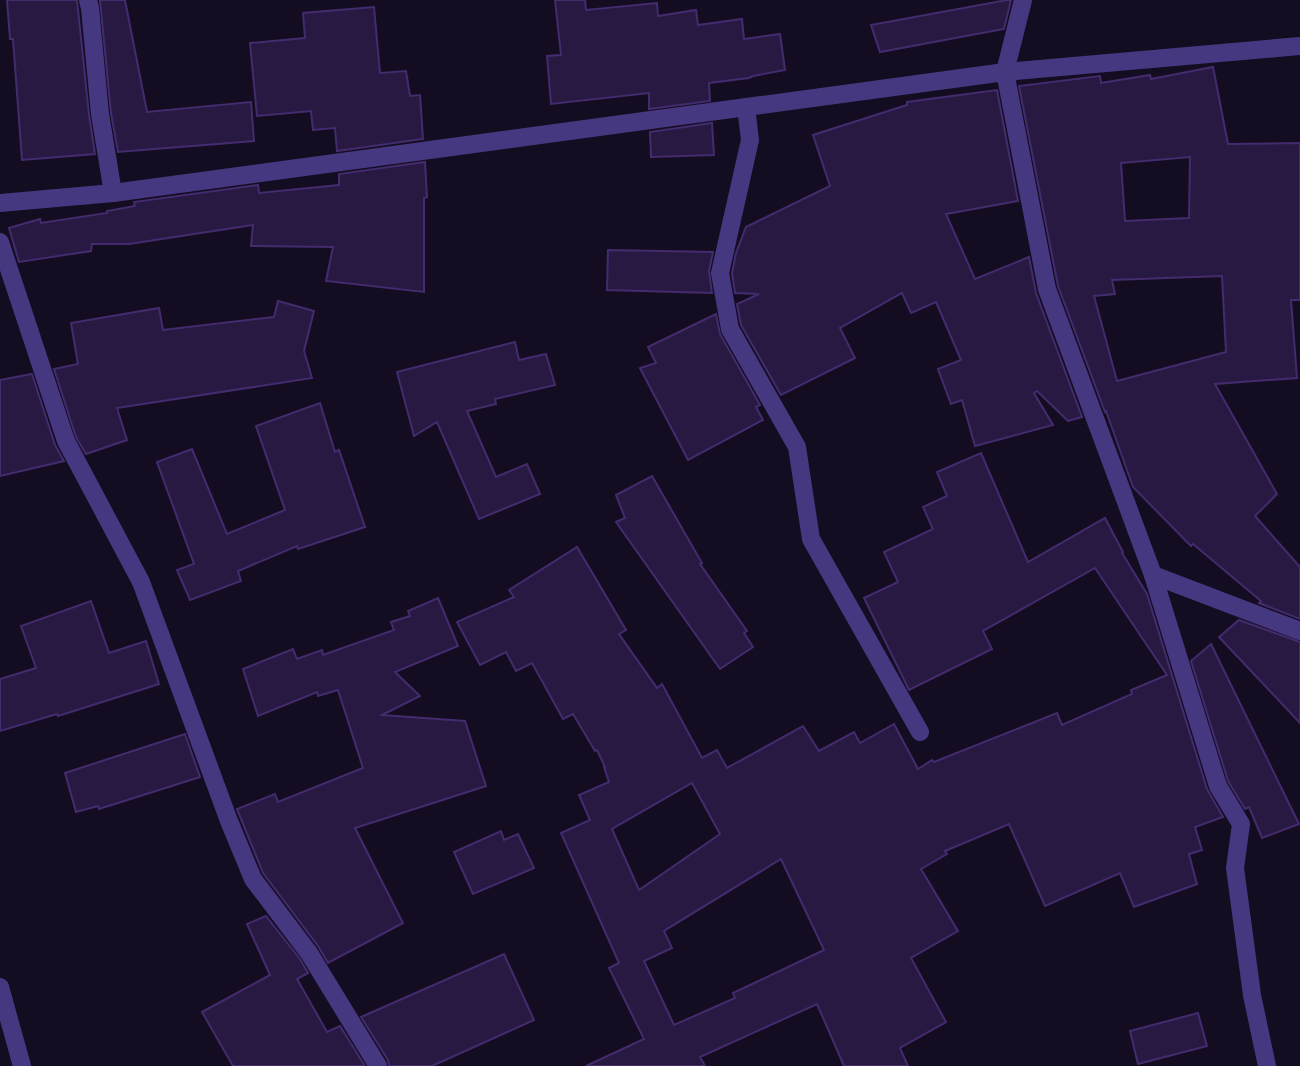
<svg xmlns="http://www.w3.org/2000/svg" width="1300" height="1066" font-family="'Alegreya Sans',sans-serif">
<rect width="100%" height="100%" fill="#140d21"/>
<!-- building -->
<g fill="#281942" stroke="#432b6e" stroke-width="2" fill-rule="evenodd">
<polygon points="7,0 77,0 89,115 95,154 22,160 13,39 10,39"/>
<polygon points="100,0 125,0 147,112 251,102 254,141 118,152 111,113"/>
<polygon points="555,0 585,0 586,10 657,3 658,16 696,10 698,25 742,19 744,39 780,34 785,70 753,76 749,78 709,83 710,101 649,109 649,93 551,104 547,56 561,55"/>
<polygon points="1007,0 1011,0 1004,29 880,52 871,25"/>
<polygon points="374,7 380,73 406,71 410,96 420,95 423,139 337,151 335,128 313,130 311,111 257,116 250,43 305,38 303,13"/>
<path d="M1213,67L1228,144L1300,143V300H1291L1297,378L1215,384L1277,494L1255,516L1300,567V619L1259,603L1261,601L1193,544L1191,546L1133,487L1106,411L1105,412L1058,286L1019,86L1100,76L1101,83L1150,75L1151,79ZM1190,157L1189,218L1125,221L1121,163ZM1222,276L1226,352L1117,381L1094,296L1115,294L1112,280Z"/>
<polygon points="997,90 1018,201 946,214 975,279 1029,257 1036,293 1082,417 1068,421 1037,391 1034,393 1053,425 975,446 962,400 951,404 938,369 961,360 936,302 911,313 902,293 840,328 855,358 781,395 741,325 737,304 759,294 735,293 732,273 736,253 746,227 830,186 813,135 907,105 907,102"/>
<polygon points="712,123 714,155 651,157 650,132"/>
<polygon points="425,162 427,197 424,198 424,292 326,281 333,247 251,246 253,225 129,244 92,244 91,251 19,262 9,228 40,219 41,223 107,213 107,211 135,206 134,202 258,185 259,193 339,185 339,174"/>
<polygon points="608,250 713,252 709,271 712,293 607,290"/>
<polygon points="278,301 314,311 304,351 312,378 117,408 127,440 86,454 76,437 54,369 78,364 71,323 159,308 163,330 274,317"/>
<polygon points="716,314 720,334 760,405 756,407 763,420 688,460 640,368 656,363 648,347"/>
<polygon points="515,342 519,360 546,354 555,385 495,399 496,404 467,411 496,477 527,464 540,494 479,519 437,422 414,436 397,372"/>
<polygon points="32,374 55,445 64,461 0,476 0,380"/>
<polygon points="320,403 335,452 339,450 365,527 298,549 297,546 238,571 241,581 190,600 177,570 194,564 157,462 192,449 227,534 285,510 256,426"/>
<path d="M981,453L1028,562L1105,518L1123,552L1122,553L1147,594L1207,789L1223,817L1195,827L1202,850L1189,854L1197,884L1134,907L1120,873L1045,906L1009,824L945,851L947,854L921,869L958,931L911,958L946,1022L900,1048L908,1066H844L817,1004L700,1057L705,1066H586L644,1039L609,968L619,963L561,833L590,820L579,795L609,782L604,767H605L597,750L595,751L573,714L563,719L532,663L516,671L506,652L480,665L457,622L514,597L509,590L577,547L626,630L619,634L657,688L662,684L702,758L717,750L727,768L803,726L819,751L854,732L860,743L894,724L918,769L932,760L934,762L1057,713L1062,725L1132,694L1131,690L1167,675L1095,568L983,631L992,649L909,690L864,598L898,582L884,552L933,529L923,507L947,496L937,472ZM692,783L720,834L639,890L612,829ZM781,859L824,950L733,993L735,998L674,1025L644,961L672,948L664,931Z"/>
<polygon points="652,476 702,563 700,564 747,631 744,633 753,647 720,669 616,522 625,518 616,495"/>
<polygon points="438,598 458,646 395,672 420,696 382,715 465,721 486,786 355,828 403,923 328,963 318,946 263,873 237,809 275,794 278,802 363,768 338,690 318,696 317,692 258,716 243,669 293,649 297,659 322,650 323,655 394,630 391,622 410,616 408,611"/>
<polygon points="91,601 109,653 146,641 159,684 58,716 57,714 0,731 0,679 36,668 21,626"/>
<polygon points="1239,620 1300,642 1300,723 1219,637"/>
<polygon points="1211,644 1299,824 1262,838 1249,807 1245,809 1228,781 1191,661"/>
<polygon points="185,734 200,777 99,809 98,806 76,812 65,773"/>
<polygon points="501,831 504,840 518,834 534,868 473,894 454,852"/>
<polygon points="266,916 300,959 308,973 297,979 327,1032 340,1026 365,1066 233,1066 202,1012 270,975 247,924"/>
<polygon points="504,954 534,1020 432,1066 389,1066 388,1060 361,1017"/>
<polygon points="1198,1013 1207,1046 1138,1064 1130,1031"/>
</g>
<g fill="none" stroke-linecap="round" stroke-linejoin="round">
<!-- minor -->
<g stroke="#463880" stroke-width="18">
<polyline points="88,0 90,8 100,114 113,193"/>
<polyline points="1023,0 1005,72 1047,289 1153,575 1218,786 1241,824 1235,868 1252,995 1267,1066"/>
<polyline points="746,107 750,140 720,273 730,329 797,447 811,539 920,732"/>
<polyline points="0,242 66,441 141,582 229,821 253,879 309,953 378,1066"/>
<polyline points="1153,575 1300,631"/>
<polyline points="0,987 22,1066"/>
</g>
<!-- tertiary -->
<polyline stroke="#463880" stroke-width="18" points="0,203 113,193 1005,72 1300,46"/>
</g>
</svg>
